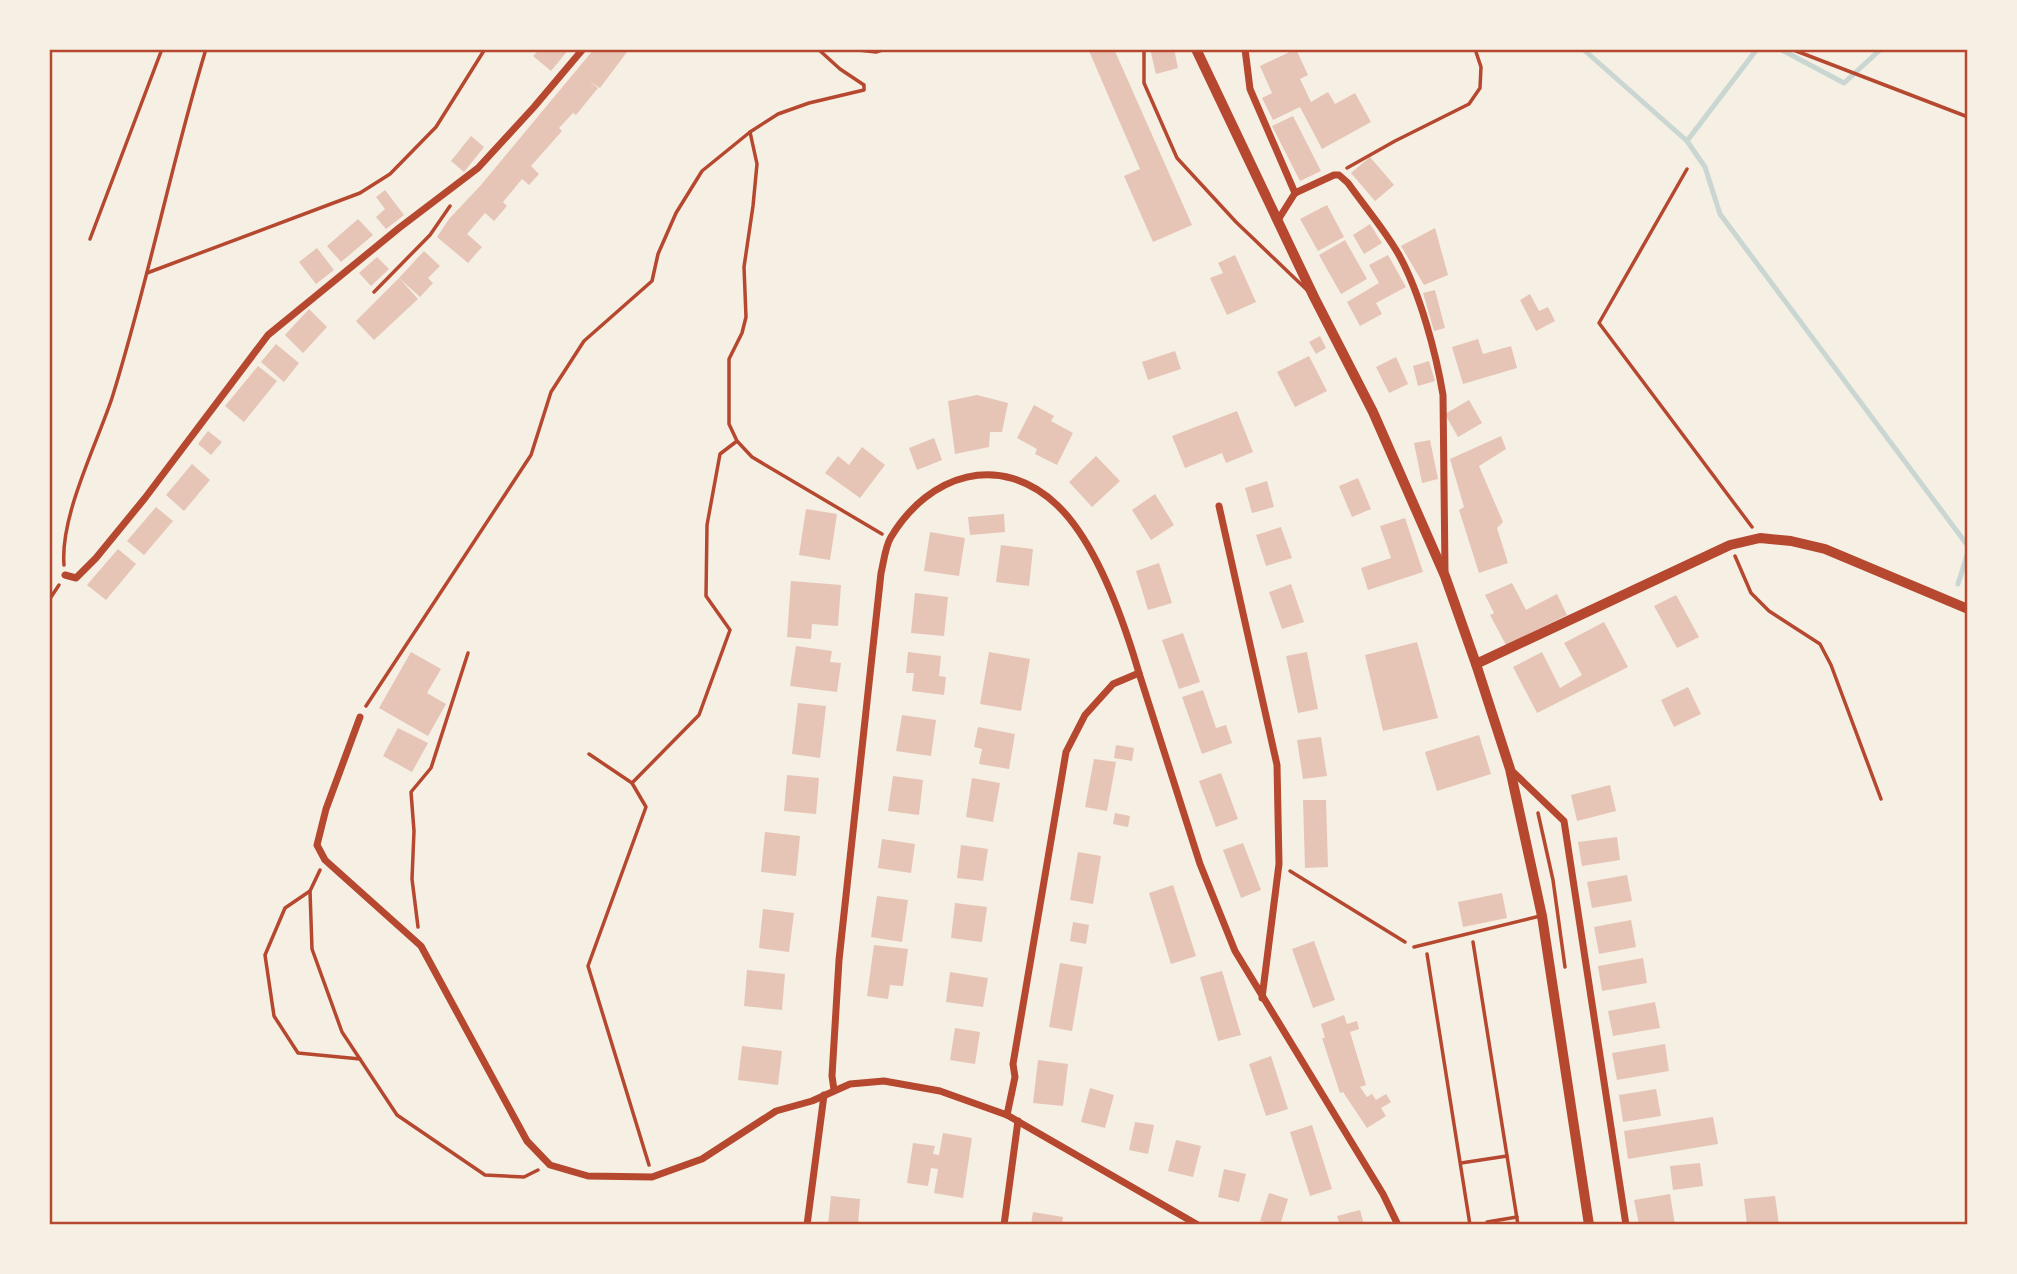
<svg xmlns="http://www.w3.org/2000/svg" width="2017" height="1274" font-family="Montserrat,sans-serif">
<rect width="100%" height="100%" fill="#f6efe4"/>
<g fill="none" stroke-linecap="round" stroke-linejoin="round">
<!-- stream -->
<g stroke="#c9d6d2" stroke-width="5">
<polyline points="1583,49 1687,141 1757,49"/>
<polyline points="1780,49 1844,83 1881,49"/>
<polyline points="1687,141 1705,167 1720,214 1968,546"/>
<polyline points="1958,584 1968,552"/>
</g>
</g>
<!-- building -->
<g fill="#e6c5b7">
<polygon points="540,49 569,49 551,71 533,56"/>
<polygon points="594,49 623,49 627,52 600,88 589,81 598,88 576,115 573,113 559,128 562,131 531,166 539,174 529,185 522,179 503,202 507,206 494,221 485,213 467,234 482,247 468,263 437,237 449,219 481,185"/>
<polygon points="1093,49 1114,49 1192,225 1153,242 1124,176 1140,169 1089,51"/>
<polygon points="1150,49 1174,49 1178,68 1156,74"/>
<polygon points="1296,49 1308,75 1300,79 1311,102 1328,92 1335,104 1355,93 1371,122 1322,149 1300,107 1273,120 1262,98 1272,93 1260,66"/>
<polygon points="1293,116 1321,171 1300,181 1272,126"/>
<polygon points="471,136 484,147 464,172 451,161"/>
<polygon points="1370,157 1394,185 1375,201 1351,173"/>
<polygon points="385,190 404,215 386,229 376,217 385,209 376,197"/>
<polygon points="1327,205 1344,237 1318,251 1300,219"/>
<polygon points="358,219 373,235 341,262 327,246"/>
<polygon points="1370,224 1382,243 1364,254 1353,235"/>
<polygon points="1435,228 1448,275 1424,285 1401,246"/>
<polygon points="1345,240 1367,279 1341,294 1319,255"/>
<polygon points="317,248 334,270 316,284 299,262"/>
<polygon points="424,251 440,266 428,278 433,283 420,297 399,278"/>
<polygon points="1235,255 1256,302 1227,315 1210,278 1223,273 1218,263"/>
<polygon points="1388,255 1406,287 1376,303 1382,314 1360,326 1347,302 1379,283 1369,265"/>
<polygon points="377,257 389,269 371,286 359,273"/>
<polygon points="399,278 418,299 374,340 356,321"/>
<polygon points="1435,290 1445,328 1434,331 1423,293"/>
<polygon points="1530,294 1539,311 1548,307 1555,321 1536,331 1520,300"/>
<polygon points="309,309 327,327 303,353 285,335"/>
<polygon points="1320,336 1326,348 1316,354 1309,342"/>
<polygon points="1478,339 1483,354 1511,346 1517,368 1463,384 1452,347"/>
<polygon points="276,344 299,363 284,382 261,362"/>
<polygon points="1175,351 1181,369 1148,380 1142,362"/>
<polygon points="1309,356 1327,391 1295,407 1277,372"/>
<polygon points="1396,357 1408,384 1389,393 1376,367"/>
<polygon points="1429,361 1435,381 1418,386 1413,366"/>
<polygon points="258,366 277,381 244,422 225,406"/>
<polygon points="977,395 1008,403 1002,432 990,432 989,447 955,454 948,401"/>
<polygon points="1469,400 1482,423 1458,437 1445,414"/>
<polygon points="1034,405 1054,416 1051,421 1073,433 1057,465 1035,454 1037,449 1017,438"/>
<polygon points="1237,411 1253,452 1226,463 1222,453 1185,468 1172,436"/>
<polygon points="208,431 222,442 211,455 198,444"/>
<polygon points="1501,436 1506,449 1479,466 1503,522 1497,528 1508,563 1479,573 1459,510 1464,507 1450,459"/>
<polygon points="934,438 942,460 917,470 909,448"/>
<polygon points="1430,440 1438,479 1422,483 1414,443"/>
<polygon points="862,447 885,465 860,498 825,473 838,456 849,465"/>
<polygon points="1096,456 1120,481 1092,507 1069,482"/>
<polygon points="192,464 210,480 184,511 166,495"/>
<polygon points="1358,478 1371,509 1352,517 1339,486"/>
<polygon points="1267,481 1274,507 1252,513 1245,488"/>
<polygon points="1155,494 1174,525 1151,540 1132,510"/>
<polygon points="156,507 173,521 144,555 127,541"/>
<polygon points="806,509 837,514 830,560 799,555"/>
<polygon points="1004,514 1005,532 970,535 968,517"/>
<polygon points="1405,518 1423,572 1368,590 1361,568 1391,558 1380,526"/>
<polygon points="1281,527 1292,558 1266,566 1256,535"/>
<polygon points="930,532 965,538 959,576 924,571"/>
<polygon points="1001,545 1033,549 1029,586 996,582"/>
<polygon points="118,549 136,564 106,600 87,585"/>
<polygon points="1159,563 1172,603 1148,610 1136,571"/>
<polygon points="791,581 841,585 838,626 812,624 811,639 787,637"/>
<polygon points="1512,583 1526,610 1557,594 1567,615 1506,645 1490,615 1494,613 1485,595"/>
<polygon points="1291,584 1304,622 1282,629 1269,592"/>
<polygon points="915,593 948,597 944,636 911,633"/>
<polygon points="1676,595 1699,637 1677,648 1654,606"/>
<polygon points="1604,622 1628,667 1537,713 1513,667 1542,652 1560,688 1582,675 1564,643"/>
<polygon points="1183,633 1200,682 1179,689 1162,640"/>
<polygon points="1417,642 1438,718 1383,731 1365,655"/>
<polygon points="796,646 832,651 830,662 841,663 837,692 790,686"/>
<polygon points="411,652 441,669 427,693 446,704 428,736 379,708"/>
<polygon points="908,652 941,656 939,676 946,677 944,695 912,691 914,673 906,673"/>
<polygon points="989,652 1030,659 1021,711 980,704"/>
<polygon points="1307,652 1318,709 1298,713 1286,656"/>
<polygon points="1688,687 1701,714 1674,727 1661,700"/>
<polygon points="1203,690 1216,728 1226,725 1232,743 1202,754 1182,697"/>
<polygon points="798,703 826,706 820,758 792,754"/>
<polygon points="902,715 936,720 931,756 896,751"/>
<polygon points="978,727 1015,734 1009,769 979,764 982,749 974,747"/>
<polygon points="398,728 428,743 412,772 383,756"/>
<polygon points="1479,735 1491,774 1437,791 1425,752"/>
<polygon points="1321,737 1327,776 1303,779 1297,740"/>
<polygon points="1116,745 1134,748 1132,761 1114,758"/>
<polygon points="1094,759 1116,762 1107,811 1085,807"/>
<polygon points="1221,773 1238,819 1216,827 1199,781"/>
<polygon points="787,775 819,778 816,814 784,811"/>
<polygon points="893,776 923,780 919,815 888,811"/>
<polygon points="972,778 1000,783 993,822 966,817"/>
<polygon points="1610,785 1616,811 1577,821 1571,795"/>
<polygon points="1303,800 1326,800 1328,867 1305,868"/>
<polygon points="1115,813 1130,816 1128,827 1113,824"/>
<polygon points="765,832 800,836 796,876 761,872"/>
<polygon points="1617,837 1620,860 1582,866 1578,842"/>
<polygon points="882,839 915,844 911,873 878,868"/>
<polygon points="1243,843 1261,890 1241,898 1223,850"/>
<polygon points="961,845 988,849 983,881 957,878"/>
<polygon points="1078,852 1101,856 1093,904 1070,900"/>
<polygon points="1627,875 1632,901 1592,908 1587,882"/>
<polygon points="1173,885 1196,956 1171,964 1149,893"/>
<polygon points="1502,893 1507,918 1463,927 1458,902"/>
<polygon points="877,896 908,900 902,942 871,937"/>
<polygon points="955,903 987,907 982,942 951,938"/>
<polygon points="763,909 794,913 789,952 759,948"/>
<polygon points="1631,920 1636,947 1599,954 1594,927"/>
<polygon points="1073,922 1089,925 1086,944 1070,941"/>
<polygon points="1314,941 1335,1000 1313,1008 1292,949"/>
<polygon points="874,945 908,949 903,986 890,985 888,999 867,996"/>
<polygon points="1643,958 1647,983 1602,991 1598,966"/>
<polygon points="1060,963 1083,967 1072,1031 1049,1027"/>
<polygon points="747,970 785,974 782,1010 744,1006"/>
<polygon points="1222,971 1241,1035 1218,1041 1200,977"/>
<polygon points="950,972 988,978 983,1007 946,1002"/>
<polygon points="1655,1002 1660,1028 1613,1036 1608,1011"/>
<polygon points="1344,1015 1347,1024 1357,1021 1359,1029 1350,1032 1366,1085 1360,1087 1367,1097 1372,1094 1376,1100 1386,1094 1391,1102 1381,1108 1386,1116 1367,1128 1343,1092 1340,1093 1322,1038 1325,1038 1321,1024"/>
<polygon points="955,1028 980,1032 975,1064 950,1060"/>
<polygon points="1665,1044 1669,1071 1617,1080 1612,1053"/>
<polygon points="742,1046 782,1051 778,1085 738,1080"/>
<polygon points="1271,1056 1288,1109 1266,1116 1249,1064"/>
<polygon points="1038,1060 1068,1064 1063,1106 1033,1103"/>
<polygon points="1090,1088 1114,1095 1105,1128 1081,1122"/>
<polygon points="1656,1089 1661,1116 1623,1122 1619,1095"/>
<polygon points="1713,1117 1718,1144 1628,1159 1624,1131"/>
<polygon points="1135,1122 1154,1125 1148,1154 1129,1150"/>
<polygon points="1312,1125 1332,1189 1310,1196 1290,1132"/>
<polygon points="943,1133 972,1138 963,1198 934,1193 938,1169 931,1168 928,1186 907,1183 913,1143 935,1146 933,1154 939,1155"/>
<polygon points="1176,1140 1201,1146 1193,1177 1168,1171"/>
<polygon points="1700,1163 1703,1186 1673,1190 1670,1166"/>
<polygon points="1224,1169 1246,1174 1239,1202 1218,1197"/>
<polygon points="1269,1193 1288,1199 1280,1225 1260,1221"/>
<polygon points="1670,1194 1675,1225 1639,1225 1634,1200"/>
<polygon points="831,1196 860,1199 858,1225 828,1225"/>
<polygon points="1775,1196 1779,1225 1747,1225 1744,1199"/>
<polygon points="1360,1210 1364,1225 1340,1225 1337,1216"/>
<polygon points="1033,1212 1063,1217 1062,1225 1031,1225"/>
</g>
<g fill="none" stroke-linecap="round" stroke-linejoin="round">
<!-- path -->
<g stroke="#b5482f" stroke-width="3.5">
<polyline points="818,49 840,69 864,85 864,90 809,103 778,114 750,132 757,164 753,206 744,267 746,317 742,333 729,359 729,424 737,441 752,457 882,534"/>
<polyline points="1791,49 1968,117"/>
<polyline points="1347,168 1395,141 1469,104 1480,88 1481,67 1475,49"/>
<polyline points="1687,169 1599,323 1752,527"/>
<polyline points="90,239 162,49"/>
<polyline points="147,273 360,193 390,174 436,127 485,49"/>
<polyline points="374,292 430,235 450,206"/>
<polyline points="1735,556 1751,593 1769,611 1820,644 1831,665 1881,799"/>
<path d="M64,565C60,516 96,446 112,398C148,283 171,164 206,49"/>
<polyline points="49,600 59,585"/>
<polyline points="366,706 531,455 551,392 584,341 652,281 658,254 676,213 702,171 750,132"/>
<polyline points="589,754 632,783"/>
<polyline points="1538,813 1553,880 1565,967"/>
<polyline points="320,870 310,891 312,949 342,1032 397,1115 485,1175 524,1177 538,1170"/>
<polyline points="1290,871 1405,942"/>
<polyline points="310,891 285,908 265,955 274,1016 298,1053 360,1059"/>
<polyline points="418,927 412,879 414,831 411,792 431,768 468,653"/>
<polyline points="1473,942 1518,1225"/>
<polyline points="1427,954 1470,1225"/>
<polyline points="1461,1163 1507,1156"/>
<polyline points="649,1165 588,966 646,807 632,783 699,715 730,630 706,596 707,525 720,454 737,441"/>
<polyline points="1487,1222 1517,1217"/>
</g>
<!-- service -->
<g stroke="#b5482f" stroke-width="3.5">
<polyline points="849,49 876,52 885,49"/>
<polyline points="1144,49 1144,83 1177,158 1236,222 1307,290"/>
<polyline points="1414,947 1540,916"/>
</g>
<!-- minor -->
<g stroke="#b5482f" stroke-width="7">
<polyline points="1245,49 1250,89 1295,193"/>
<path d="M1295,193L1334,175H1339L1348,183C1365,207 1385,230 1399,255C1420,293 1436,353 1443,395L1445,571"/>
<polyline points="1278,220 1295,193"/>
<polyline points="1219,506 1277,765 1279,864 1262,998"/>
<polyline points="65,575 76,578 96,558 145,498 268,335 399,228 478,168 534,107 583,49"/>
<polyline points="1139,673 1200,864 1235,951 1383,1194 1398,1225"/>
<polyline points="360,717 326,809 317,845 325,860 421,946 527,1141 550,1165 588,1176 652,1177 702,1159 776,1111 812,1101 850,1084 884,1081 940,1091 1007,1115 1198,1225"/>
<polyline points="1511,770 1564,821 1626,1225"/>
<path d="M834,1090L832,1076L839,960L881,573C884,561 885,547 891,537C929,474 1000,451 1057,505C1096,542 1124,622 1139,673L1113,684L1085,715L1066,752L1013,1064L1015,1077L1007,1115"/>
<polyline points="807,1225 824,1095"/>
<polyline points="1004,1225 1018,1121"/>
</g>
<!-- tertiary -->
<g stroke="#b5482f" stroke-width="10">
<polyline points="1196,49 1314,297 1373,412 1445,576 1476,664 1510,769 1542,916 1589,1225"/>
<polyline points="1476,664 1730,545 1760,538 1791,541 1825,549 1968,609"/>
</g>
</g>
<!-- border -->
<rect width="2017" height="1274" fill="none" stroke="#f6efe4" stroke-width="102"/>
<rect x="51" y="51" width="1915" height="1172" fill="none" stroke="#b5482f" stroke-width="2.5"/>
</svg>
